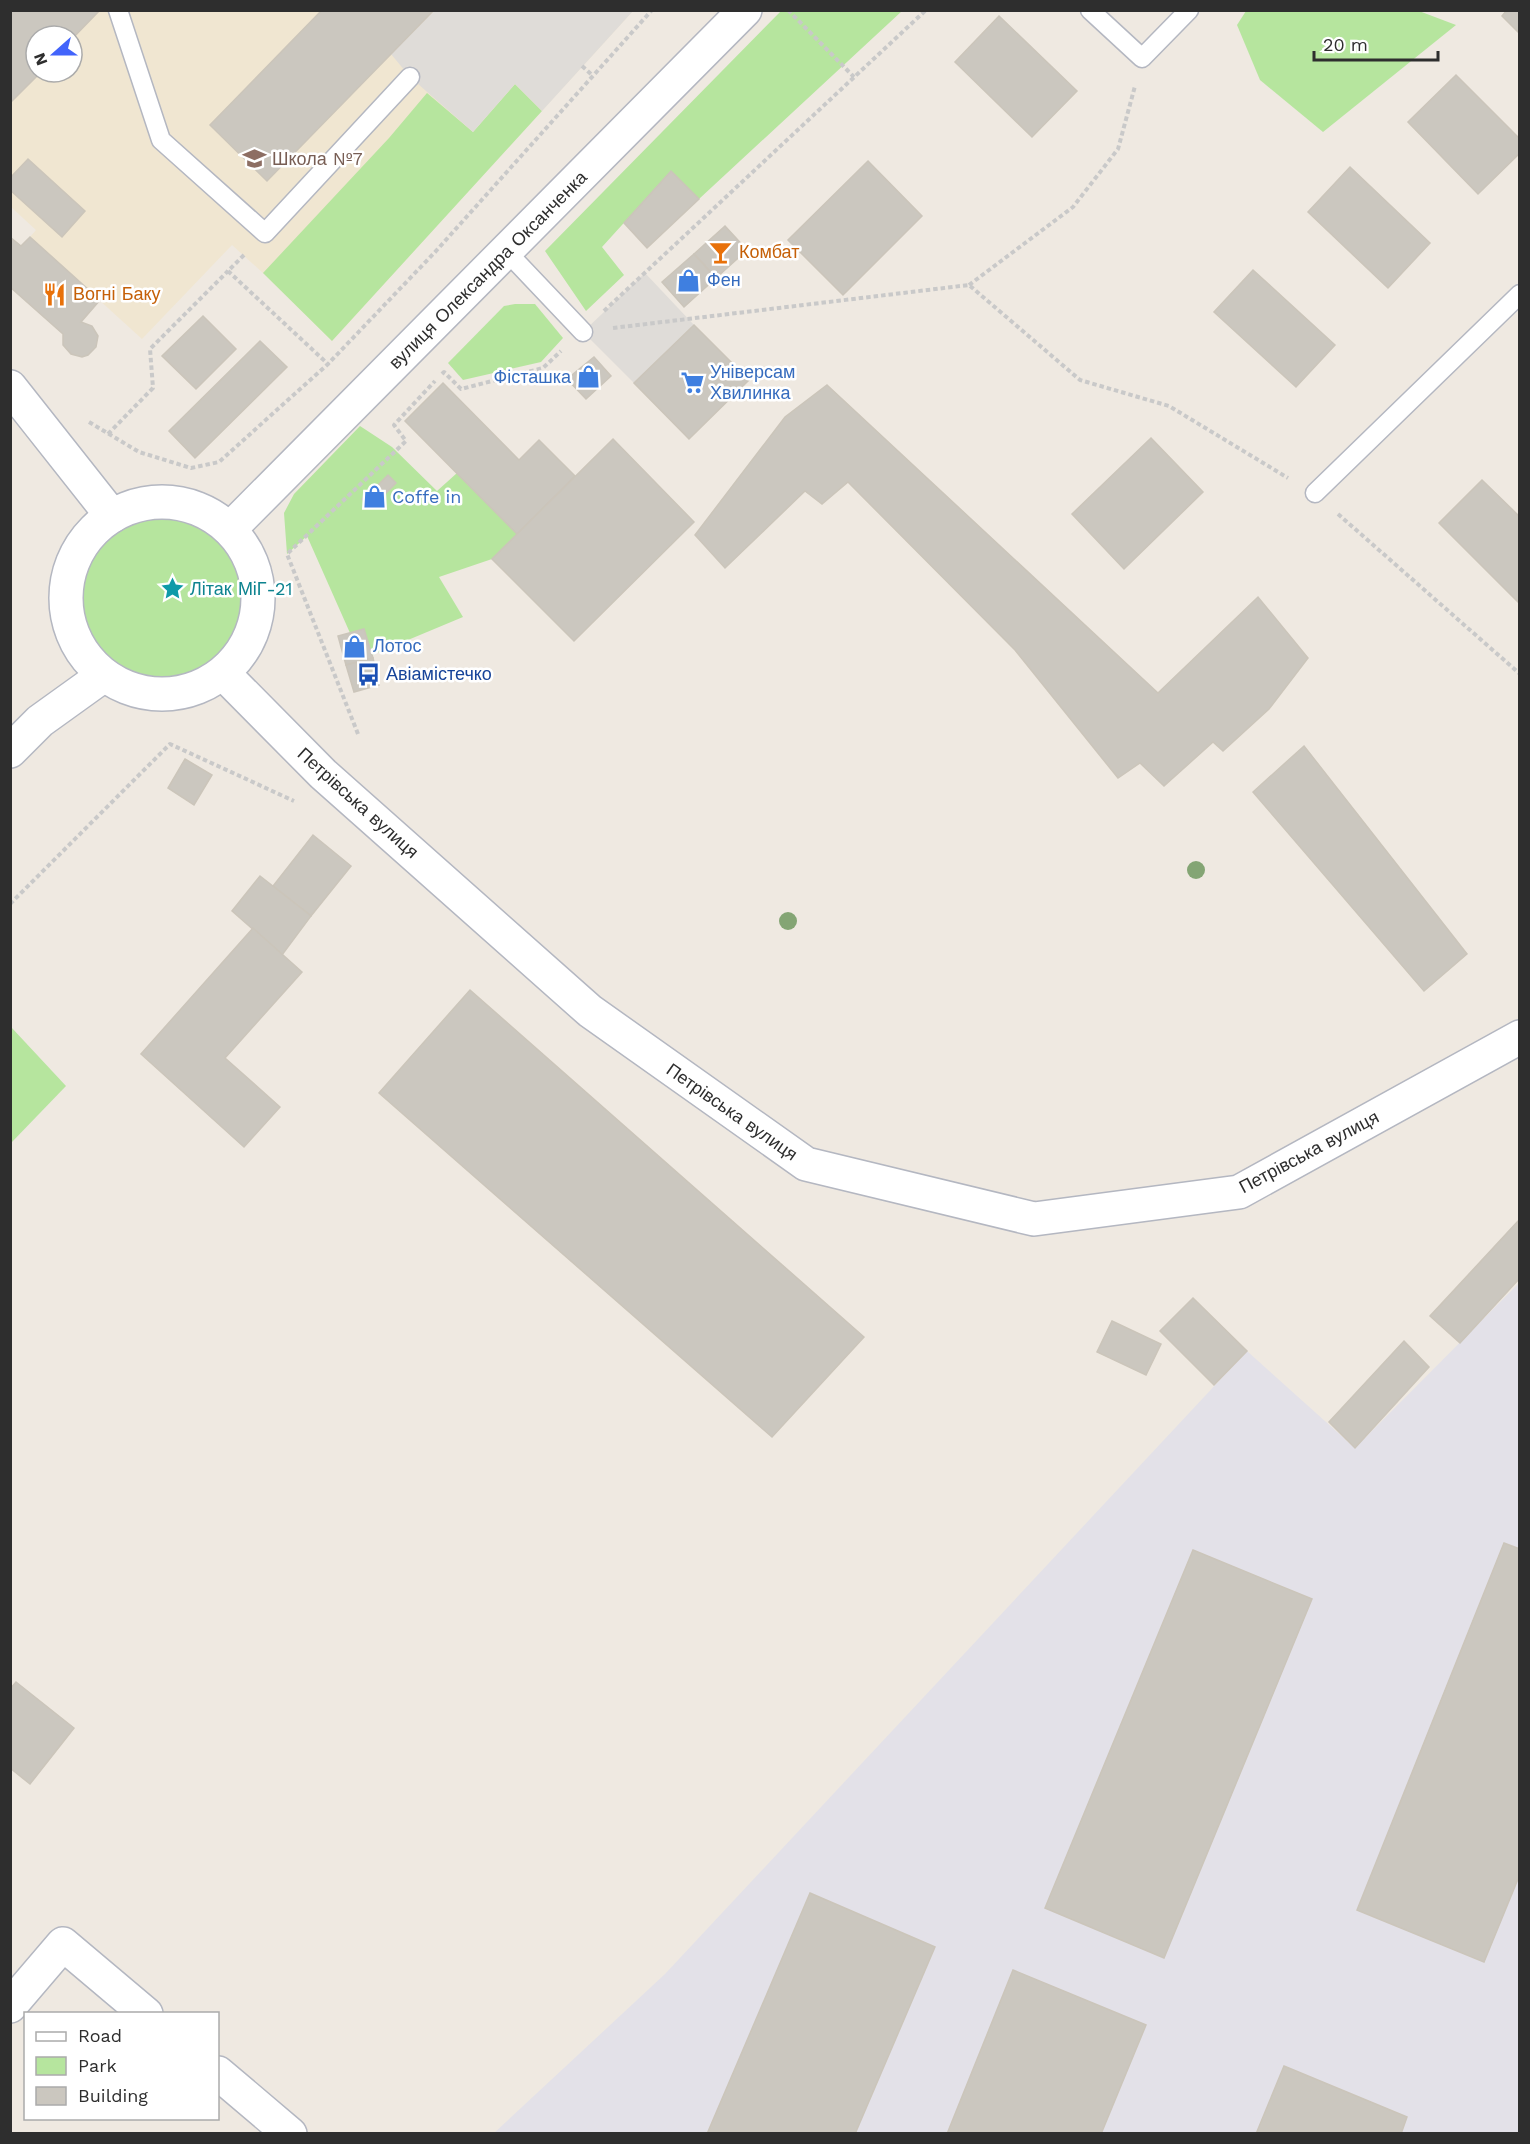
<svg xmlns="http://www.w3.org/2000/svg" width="1530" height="2144" font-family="'Work Sans',sans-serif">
<rect width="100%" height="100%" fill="#efe9e1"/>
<!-- industrial -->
<polygon fill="#e3e1e8" points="1519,1283 1519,2133 493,2134 665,1974 1247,1351 1355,1448"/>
<!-- education -->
<path fill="#f0e6d1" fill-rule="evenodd" d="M10,11H633L332,341L263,273L232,245L142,339L30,237L36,230L11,207ZM36,36H72V72H36Z"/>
<!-- green -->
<g fill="#b6e59e">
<polygon points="781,11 902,11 699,199 671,171 602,247 624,275 586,311 545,251"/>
<polygon points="1246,11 1419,11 1456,25 1323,132 1260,80 1237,25"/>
<polygon points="515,84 542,111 332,341 263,273 389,138 427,93 473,132"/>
<polygon points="515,304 535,304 563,338 541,362 463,380 448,363 504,306"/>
<polygon points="360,426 392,447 437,491 457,473 517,534 492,559 439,577 463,617 372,655 364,629 350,633 307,536 287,554 284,513 294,494"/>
<circle cx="162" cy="598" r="96"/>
<polygon points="11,1027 66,1086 11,1143 10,1143"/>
</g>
<!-- plaza -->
<g fill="#dfdcd8">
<polygon points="434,11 633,11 542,111 515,84 473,132 410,77 391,54"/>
<polygon points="645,273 694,325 634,383 583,332"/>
</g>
<!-- building -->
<g fill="#cbc7bf" stroke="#cbc5ba" stroke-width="1.5">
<polygon points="10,10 100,10 72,39 72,36 36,36 36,72 41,72 10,103"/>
<polygon points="322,10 434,10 267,181 210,125"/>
<polygon points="1507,10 1520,10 1520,34 1502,16"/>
<polygon points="999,16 1077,91 1032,137 955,62"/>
<polygon points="1456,75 1520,139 1520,153 1478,194 1408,122"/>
<polygon points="28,159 85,211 62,237 10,190 10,178"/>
<polygon points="868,161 922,216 843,295 788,240"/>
<polygon points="1350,167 1430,243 1388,288 1308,212"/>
<polygon points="671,171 699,199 647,248 624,223"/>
<polygon points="725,226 747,250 716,278 694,254"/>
<polygon points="10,237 21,246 30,237 100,300 81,322 92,326 98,336 96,347 88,355 82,357 71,354 63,345 63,334 10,287"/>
<polygon points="694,254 716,278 684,307 662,282"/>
<polygon points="1253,270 1335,345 1296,387 1214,312"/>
<polygon points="203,316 236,349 196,389 162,356"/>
<polygon points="694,325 749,380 689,439 634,383"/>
<polygon points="260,341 287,367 195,458 169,431"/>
<polygon points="594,357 611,376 586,399 567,379"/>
<polygon points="443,383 519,460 539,440 575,476 517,534 405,421"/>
<polygon points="827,385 1158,693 1258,597 1308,658 1269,709 1223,751 1213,742 1164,786 1140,763 1118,778 1015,650 848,482 822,504 805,491 725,568 695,535 785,417"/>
<polygon points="1151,438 1203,492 1124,569 1072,514"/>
<polygon points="613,439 694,522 574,641 492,559"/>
<polygon points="388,475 396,483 385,494 377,486"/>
<polygon points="1482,480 1520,517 1519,603 1439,523"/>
<polygon points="377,486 385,494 372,508 362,499"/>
<polygon points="364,629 373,658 346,665 338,636"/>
<polygon points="373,658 379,685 354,692 346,665"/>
<polygon points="1304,746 1467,954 1424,991 1253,792"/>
<polygon points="185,759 212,775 194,805 168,788"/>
<polygon points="313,835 351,866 311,916 273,886"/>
<polygon points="260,876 311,916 282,955 232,911"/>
<polygon points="253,928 302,972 225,1058 280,1107 244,1147 141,1054"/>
<polygon points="470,990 864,1337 772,1437 379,1093"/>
<polygon points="1520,1219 1520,1278 1460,1343 1430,1316"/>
<polygon points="1193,1298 1247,1351 1214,1385 1160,1331"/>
<polygon points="1112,1321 1161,1344 1146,1375 1097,1352"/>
<polygon points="1404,1341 1429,1367 1355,1448 1329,1422"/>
<polygon points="1504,1543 1520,1549 1520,1874 1484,1962 1357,1910"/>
<polygon points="1193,1550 1312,1599 1164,1958 1045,1908"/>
<polygon points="16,1682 74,1728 30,1784 10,1768 10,1689"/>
<polygon points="810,1893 935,1947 855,2134 707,2134"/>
<polygon points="1013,1970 1146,2025 1101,2134 947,2134"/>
<polygon points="1284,2066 1407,2117 1401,2134 1256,2134"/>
</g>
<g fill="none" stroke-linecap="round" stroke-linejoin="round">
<defs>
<g id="service">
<polyline points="118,10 161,140 265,233 410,77"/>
<polyline points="1090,10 1142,58 1189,10"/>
<polyline points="507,252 583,332"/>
<polyline points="1315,493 1520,294"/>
</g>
<g id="minor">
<polyline points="230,529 745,10"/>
<polyline points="223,673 323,774 590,1011 806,1164 1034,1219 1239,1192 1520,1037"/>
<polyline points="10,2006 63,1944 146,2014"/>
<polyline points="218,2073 290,2134"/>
</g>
<g id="tertiary">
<polyline points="10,387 112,516"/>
<circle cx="162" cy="598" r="96"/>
<polyline points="10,751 40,721 104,675"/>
</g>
</defs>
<!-- service casing -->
<use href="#service" stroke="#b4b7c1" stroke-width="21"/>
<!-- minor casing -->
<use href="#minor" stroke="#b4b7c1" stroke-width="36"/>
<!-- tertiary casing -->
<use href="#tertiary" stroke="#b4b7c1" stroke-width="36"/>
<!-- path -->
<g stroke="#c9c9c9" stroke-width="4" stroke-dasharray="4.5 3" stroke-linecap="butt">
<polyline points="788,10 854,77"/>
<polyline points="582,66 592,75"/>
<polyline points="244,255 228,271 329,365"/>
<polyline points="969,285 1073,207 1118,149 1135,86"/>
<polyline points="604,311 926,10"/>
<polyline points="613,328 969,285 1080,380 1169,406 1288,478"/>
<polyline points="442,374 444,372 461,389 543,368 561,351"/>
<polyline points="89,422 139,452 191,468 219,462 328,364 436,251 652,10"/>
<polyline points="108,434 153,388 150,349 228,271"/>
<polyline points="1338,514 1520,674"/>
<polyline points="358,734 287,554 406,441 394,425 435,381"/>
<polyline points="10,904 170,744 294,801"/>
</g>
<!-- service -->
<use href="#service" stroke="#fff" stroke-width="18"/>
<!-- minor -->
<use href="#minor" stroke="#fff" stroke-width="33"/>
<!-- tertiary -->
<use href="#tertiary" stroke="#fff" stroke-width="33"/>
</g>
<!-- trees -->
<g fill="#84a574">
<circle cx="1196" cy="870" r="9"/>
<circle cx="788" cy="921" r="9"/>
</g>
<!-- icons -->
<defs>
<symbol id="school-bare" viewBox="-9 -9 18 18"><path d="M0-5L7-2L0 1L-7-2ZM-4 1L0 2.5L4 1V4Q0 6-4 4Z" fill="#8d6e63" stroke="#fff" stroke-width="2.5" paint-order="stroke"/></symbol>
<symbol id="bar-bare" viewBox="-9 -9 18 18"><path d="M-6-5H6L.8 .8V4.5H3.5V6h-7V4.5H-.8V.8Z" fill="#e8710a" stroke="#fff" stroke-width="2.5" paint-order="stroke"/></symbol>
<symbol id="shop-bare" viewBox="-9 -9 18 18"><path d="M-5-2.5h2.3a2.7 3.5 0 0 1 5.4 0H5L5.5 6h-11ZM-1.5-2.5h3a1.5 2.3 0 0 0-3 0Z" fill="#3f7fe0" stroke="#fff" stroke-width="2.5" paint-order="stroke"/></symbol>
<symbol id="restaurant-bare" viewBox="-9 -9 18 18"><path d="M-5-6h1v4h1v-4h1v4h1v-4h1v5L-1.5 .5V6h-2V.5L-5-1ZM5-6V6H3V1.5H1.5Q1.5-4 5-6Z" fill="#e8710a" stroke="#fff" stroke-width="2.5" paint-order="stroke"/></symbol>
<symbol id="supermarket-bare" viewBox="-9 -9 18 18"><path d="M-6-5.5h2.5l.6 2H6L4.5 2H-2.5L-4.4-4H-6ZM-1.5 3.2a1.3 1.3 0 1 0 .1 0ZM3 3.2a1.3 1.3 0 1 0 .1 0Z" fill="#3f7fe0" stroke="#fff" stroke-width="2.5" paint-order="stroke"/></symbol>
<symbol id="sight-bare" viewBox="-9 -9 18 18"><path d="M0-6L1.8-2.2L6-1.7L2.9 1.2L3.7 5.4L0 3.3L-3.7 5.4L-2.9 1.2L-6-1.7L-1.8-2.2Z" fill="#0f9aa8" stroke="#fff" stroke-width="2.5" paint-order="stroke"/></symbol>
<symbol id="bus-bare" viewBox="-9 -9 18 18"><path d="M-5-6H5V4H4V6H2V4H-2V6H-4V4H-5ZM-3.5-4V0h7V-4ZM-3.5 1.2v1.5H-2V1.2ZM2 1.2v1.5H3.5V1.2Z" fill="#1a4fb4" stroke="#fff" stroke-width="2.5" paint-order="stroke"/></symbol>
</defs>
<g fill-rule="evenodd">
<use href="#school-bare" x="238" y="142" width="33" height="33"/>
<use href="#bar-bare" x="704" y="236" width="33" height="33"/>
<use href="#shop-bare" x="672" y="264" width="33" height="33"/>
<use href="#restaurant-bare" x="38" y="278" width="33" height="33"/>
<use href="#shop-bare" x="572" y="360" width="33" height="33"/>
<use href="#supermarket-bare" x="676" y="366" width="33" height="33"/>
<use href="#shop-bare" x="358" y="480" width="33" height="33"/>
<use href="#sight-bare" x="156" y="572" width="33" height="33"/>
<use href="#shop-bare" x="338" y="630" width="33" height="33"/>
<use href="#bus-bare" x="352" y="658" width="33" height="33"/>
</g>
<g text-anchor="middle" stroke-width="5" stroke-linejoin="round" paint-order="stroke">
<!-- education labels -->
<g font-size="18" fill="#785e54" stroke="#fff" text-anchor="start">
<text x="272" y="165">Школа №7</text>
</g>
<!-- food labels -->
<g font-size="18" fill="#c56008" stroke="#fff" text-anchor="start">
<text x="739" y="258">Комбат</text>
<text x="73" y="300">Вогні Баку</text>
</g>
<!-- street labels -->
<g font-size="18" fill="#2e2e2e" stroke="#fff">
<text transform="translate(488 270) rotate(-45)" y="6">вулиця Олександра Оксанченка</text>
<text transform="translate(358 803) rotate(42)" y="6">Петрівська вулиця</text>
<text transform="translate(732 1112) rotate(35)" y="6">Петрівська вулиця</text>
<text transform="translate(1309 1152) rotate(-28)" y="6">Петрівська вулиця</text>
</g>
<!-- shop labels -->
<g font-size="18" fill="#366cbe" stroke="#fff" text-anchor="start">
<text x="707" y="286">Фен</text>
<text x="710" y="378">Універсам<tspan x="710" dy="21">Хвилинка</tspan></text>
<text x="571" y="383" text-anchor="end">Фісташка</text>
<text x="392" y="503">Coffe in</text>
<text x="373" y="652">Лотос</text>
</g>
<!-- culture labels -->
<g font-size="18" fill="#0d838f" stroke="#fff" text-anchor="start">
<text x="190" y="595">Літак МіГ-21</text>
</g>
<!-- transit labels -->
<g font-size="18" fill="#164399" stroke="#fff" text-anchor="start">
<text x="386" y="680">Авіамістечко</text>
</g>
</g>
<!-- border -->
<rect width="1530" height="2144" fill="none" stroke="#2e2e2e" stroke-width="24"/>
<!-- legend -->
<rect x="24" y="2012" width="195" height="108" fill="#ffffff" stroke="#ababab" stroke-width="1.5"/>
<rect x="36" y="2032" width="30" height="9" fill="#ffffff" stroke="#ababab" stroke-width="1.5"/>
<text x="78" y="2042" font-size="18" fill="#2e2e2e">Road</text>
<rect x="36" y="2057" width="30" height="18" fill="#b6e59e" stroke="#ababab" stroke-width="1.5"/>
<text x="78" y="2072" font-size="18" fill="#2e2e2e">Park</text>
<rect x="36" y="2087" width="30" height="18" fill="#cbc7bf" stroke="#ababab" stroke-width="1.5"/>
<text x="78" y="2102" font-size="18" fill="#2e2e2e">Building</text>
<!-- north arrow -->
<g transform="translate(54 54) rotate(249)"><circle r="28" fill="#ffffff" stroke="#ababab" stroke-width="1.5"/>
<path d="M0-4.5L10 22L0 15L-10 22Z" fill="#4264fb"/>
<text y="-9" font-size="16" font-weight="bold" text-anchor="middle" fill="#2e2e2e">N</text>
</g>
<!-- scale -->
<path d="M1314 51v9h124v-9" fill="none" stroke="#2e2e2e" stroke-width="3"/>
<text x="1323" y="51" font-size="18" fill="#2e2e2e" stroke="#ffffff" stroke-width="4.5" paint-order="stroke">20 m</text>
</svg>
